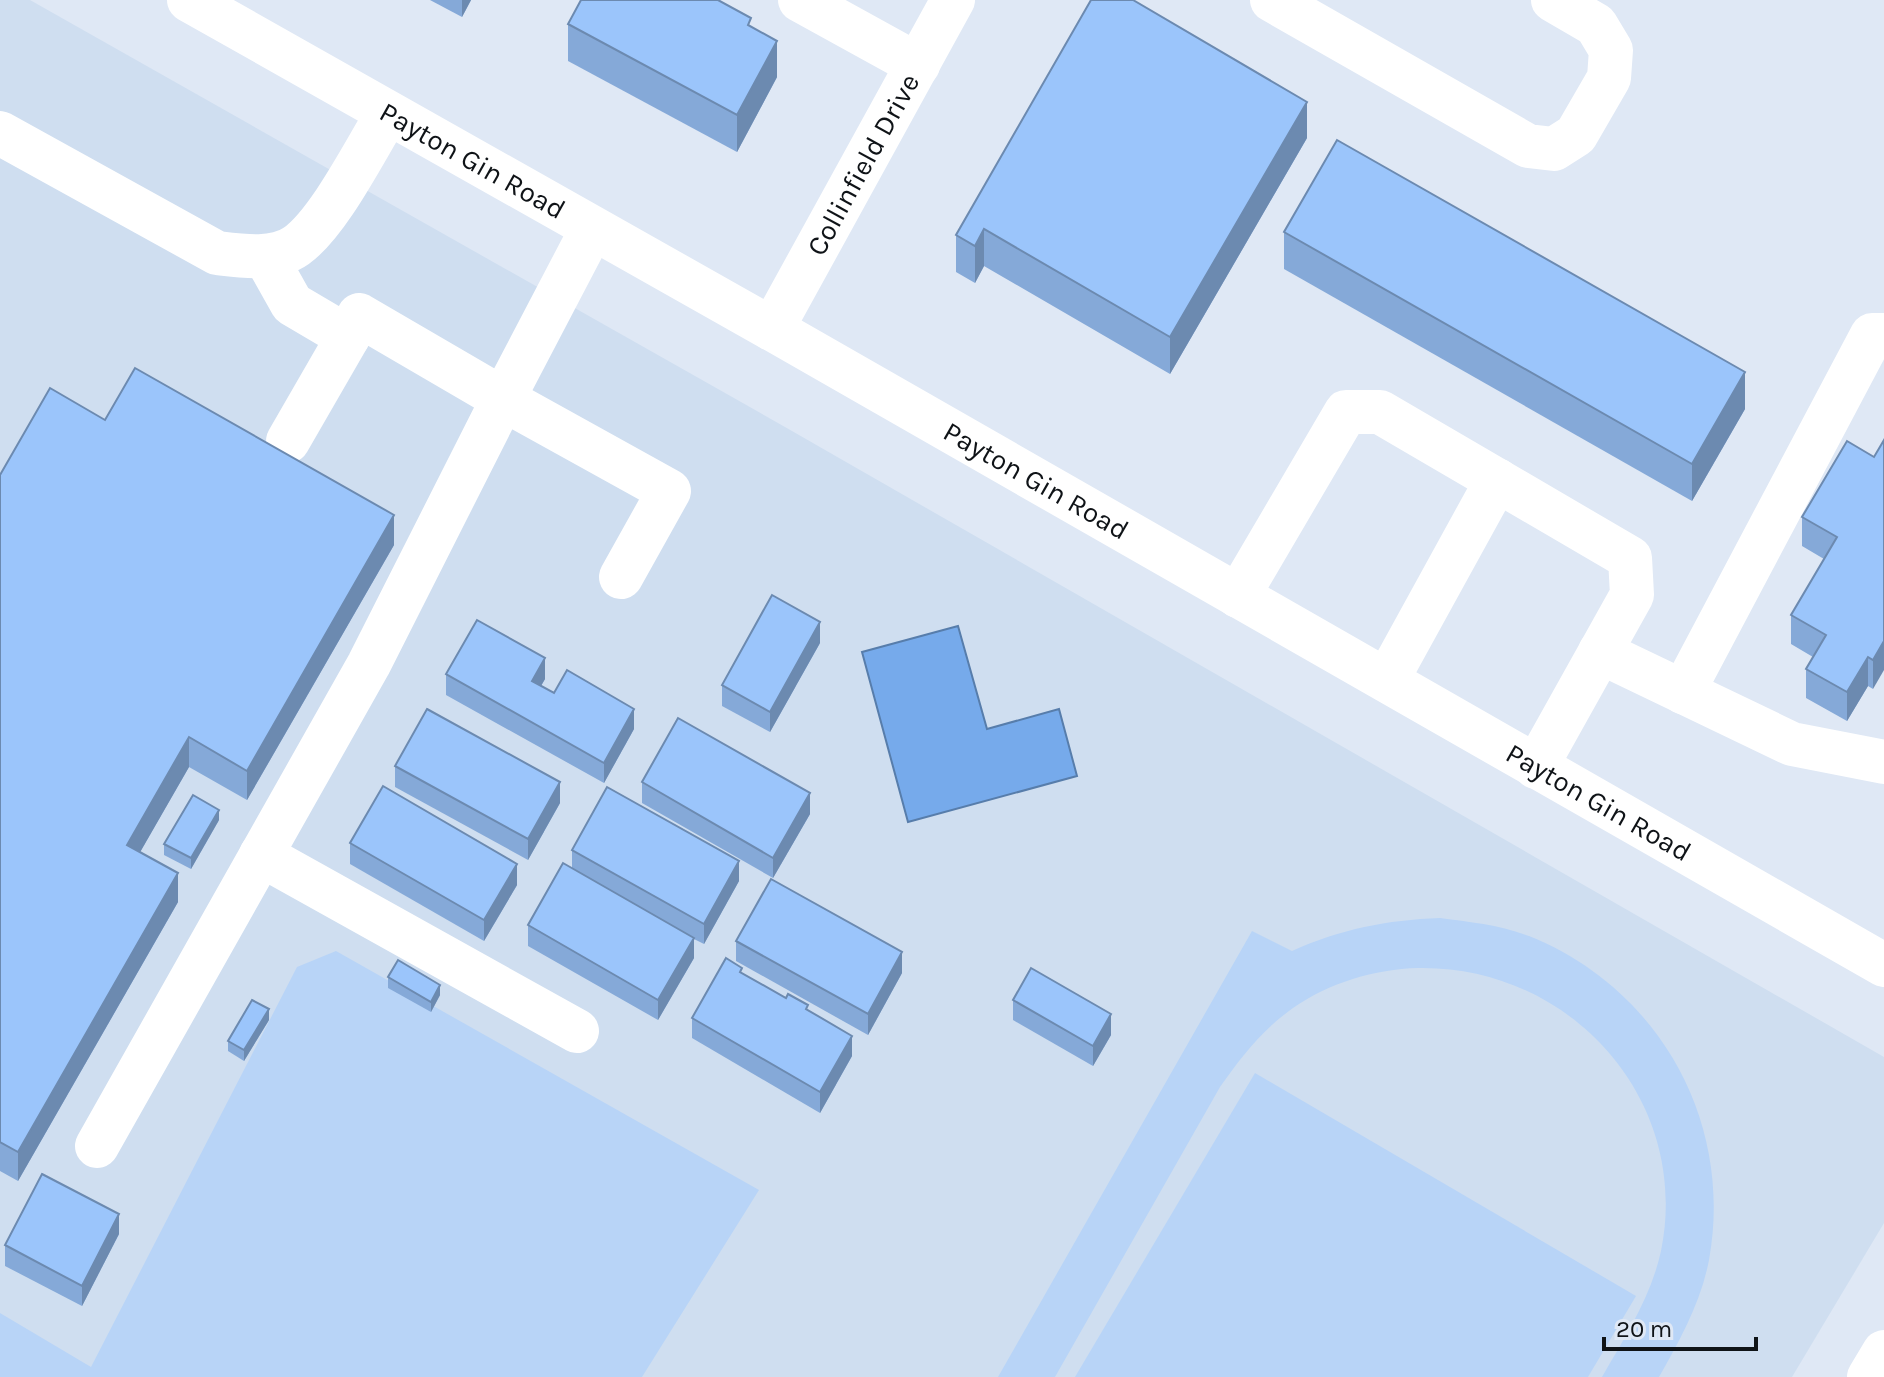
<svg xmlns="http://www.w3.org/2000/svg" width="1884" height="1377" font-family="Karla,sans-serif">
<rect width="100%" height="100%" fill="#dfe8f5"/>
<!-- built -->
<polygon fill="#cfdef0" points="0,0 30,0 785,427 1884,1057 1884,1223 1792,1377 0,1377"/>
<!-- green -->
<g fill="#b8d4f7">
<path d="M1440,918C1470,922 1500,925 1529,936C1659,988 1734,1122 1709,1260C1701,1302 1680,1340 1659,1377H1602C1625,1337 1651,1297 1661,1251C1692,1099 1569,965 1418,968C1375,969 1329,983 1293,1008C1262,1030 1241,1057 1220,1087L1055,1377H998L1252,931L1292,951C1341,929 1387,920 1440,918Z"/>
<polygon points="336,951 759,1190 642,1377 0,1377 0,1313 91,1367 297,967"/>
<polygon points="1255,1073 1636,1296 1588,1377 1075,1377"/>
</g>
<!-- water -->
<polygon fill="#76aaeb" stroke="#577dab" stroke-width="2" points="958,626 987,729 1059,709 1077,776 908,822 862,652"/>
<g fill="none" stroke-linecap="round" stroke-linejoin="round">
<!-- minor -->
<g stroke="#fff" stroke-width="44">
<path id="s1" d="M189,0L772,329L1884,965"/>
<polyline points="800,0 918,65"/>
<polyline points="1272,0 1528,146 1554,149 1576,135 1609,78 1611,50 1596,25 1553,0"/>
<path d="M0,133L217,253C241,256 275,261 296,246C329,223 366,148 388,113"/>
<polyline points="265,256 292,304 348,337 359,315 503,399 592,229"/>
<path id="s2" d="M772,329L953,0"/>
<polyline points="288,441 348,337"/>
<polyline points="1238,596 1346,412 1380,412 1630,558 1632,595 1536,767"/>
<polyline points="1600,652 1792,744 1884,762"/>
<polyline points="1387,680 1497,480"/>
<polyline points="1683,692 1872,335 1884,335"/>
<polyline points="261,855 577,1031"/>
<polyline points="97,1146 369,664 503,399 669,491 621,577"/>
<polyline points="1869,1377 1884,1352"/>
</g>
</g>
<!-- wall -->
<g fill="#85a9d8">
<polygon points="430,0 471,0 462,17"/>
<polygon points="568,24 751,27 777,77 737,152 568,61"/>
<polygon points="1307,138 1170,374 984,266 975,283 956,272 956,235"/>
<polygon points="1284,232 1745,409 1692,501 1284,269"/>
<polygon points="105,420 394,545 247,800 189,767 140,852 178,902 18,1181 0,1171 0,475"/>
<polygon points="1874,457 1873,689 1868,686 1847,721 1806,698 1806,669 1813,657 1791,644 1791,615 1824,559 1802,546 1802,517"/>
<polygon points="820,643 770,732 722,706 722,685"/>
<polygon points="446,674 545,679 541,686 554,693 634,729 604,783 446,695"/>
<polygon points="395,766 560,803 528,860 395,787"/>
<polygon points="642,782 810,814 773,878 642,803"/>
<polygon points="219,820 191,869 164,855 164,844"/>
<polygon points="350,843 517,885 484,941 350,864"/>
<polygon points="572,850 739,881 704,944 694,939 694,958 658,1020 528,946 528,925 572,868"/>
<polygon points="736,941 902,973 868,1035 736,961"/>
<polygon points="742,973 808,1010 852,1056 820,1113 692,1038 692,1018"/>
<polygon points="388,977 440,995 431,1012 388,988"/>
<polygon points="1013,1000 1111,1035 1093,1066 1013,1020"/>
<polygon points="269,1020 244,1061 228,1051 228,1041"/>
<polygon points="119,1234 82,1306 5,1266 5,1245"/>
</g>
<!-- shaded-wall -->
<g fill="#6c8ab0">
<polygon points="462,0 471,0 462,17"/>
<polygon points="777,41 777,77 737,152 737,115"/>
<polygon points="1307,102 1307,138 1170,374 1170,337"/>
<polygon points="984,229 984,266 975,283 975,246"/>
<polygon points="1745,372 1745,409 1692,501 1692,464"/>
<polygon points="394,515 394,545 247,800 247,771"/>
<polygon points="820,622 820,643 770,732 770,712"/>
<polygon points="1884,641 1884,670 1873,689 1873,660"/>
<polygon points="1868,657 1868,686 1847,721 1847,692"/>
<polygon points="545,658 545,679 532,701 532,681"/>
<polygon points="634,709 634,729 604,783 604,763"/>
<polygon points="189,737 189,767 127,875 127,845"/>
<polygon points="560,782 560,803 528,860 528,839"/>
<polygon points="810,793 810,814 773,878 773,858"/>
<polygon points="219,810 219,820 191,869 191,858"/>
<polygon points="739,861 739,881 704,944 704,924"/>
<polygon points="517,864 517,885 484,941 484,920"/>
<polygon points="178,873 178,902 18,1181 18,1152"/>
<polygon points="694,938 694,958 658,1020 658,1000"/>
<polygon points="902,952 902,973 868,1035 868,1014"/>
<polygon points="440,985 440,995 431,1012 431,1002"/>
<polygon points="269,1009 269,1020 244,1061 244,1050"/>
<polygon points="1111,1014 1111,1035 1093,1066 1093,1046"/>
<polygon points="852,1036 852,1056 820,1113 820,1092"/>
<polygon points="119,1214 119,1234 82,1306 82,1286"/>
</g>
<!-- building -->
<g fill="#9bc5fb" stroke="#6c8ab0" stroke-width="2">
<polygon points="581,0 718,0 751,18 748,25 777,41 737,115 568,24"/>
<polygon points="1091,0 1133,0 1307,102 1170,337 984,229 975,246 956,235"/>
<polygon points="1337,140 1745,372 1692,464 1284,232"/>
<polygon points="135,368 394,515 247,771 189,737 127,845 178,873 18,1152 0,1142 0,475 50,388 105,420"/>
<polygon points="1884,440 1884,641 1873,660 1868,657 1847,692 1806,669 1826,635 1791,615 1837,537 1802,517 1847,441 1874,457"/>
<polygon points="772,595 820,622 770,712 722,685"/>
<polygon points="477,620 545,658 532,681 554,693 567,670 634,709 604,763 446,674"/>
<polygon points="427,709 560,782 528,839 395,766"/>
<polygon points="678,718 810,793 773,858 642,782"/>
<polygon points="383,786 517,864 484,920 350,843"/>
<polygon points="607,787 739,861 704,924 572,850"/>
<polygon points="193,795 219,810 191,858 164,844"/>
<polygon points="563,863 694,938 658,1000 528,925"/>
<polygon points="771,879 902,952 868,1014 736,941"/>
<polygon points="726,958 742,968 740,972 786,998 788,994 808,1005 806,1009 852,1036 820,1092 692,1018"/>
<polygon points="398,960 440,985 431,1002 388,977"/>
<polygon points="1031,968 1111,1014 1093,1046 1013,1000"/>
<polygon points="252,1000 269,1009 244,1050 228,1041"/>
<polygon points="42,1174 119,1214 82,1286 5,1245"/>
</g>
<g text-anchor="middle" stroke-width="8" stroke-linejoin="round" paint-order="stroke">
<!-- street labels -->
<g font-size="28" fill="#0f1317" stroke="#dfe8f5">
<text dy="10" stroke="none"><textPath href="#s1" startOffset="326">Payton Gin Road</textPath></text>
<text dy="10" stroke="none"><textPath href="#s2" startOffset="188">Collinfield Drive</textPath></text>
<text dy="10" stroke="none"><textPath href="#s1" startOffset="974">Payton Gin Road</textPath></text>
<text dy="10" stroke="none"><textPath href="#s1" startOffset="1622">Payton Gin Road</textPath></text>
</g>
</g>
<!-- scale -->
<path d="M1604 1337v12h152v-12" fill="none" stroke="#0f1317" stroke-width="4"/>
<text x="1616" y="1337" font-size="24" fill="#0f1317" stroke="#dfe8f5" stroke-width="6" paint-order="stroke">20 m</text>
</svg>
